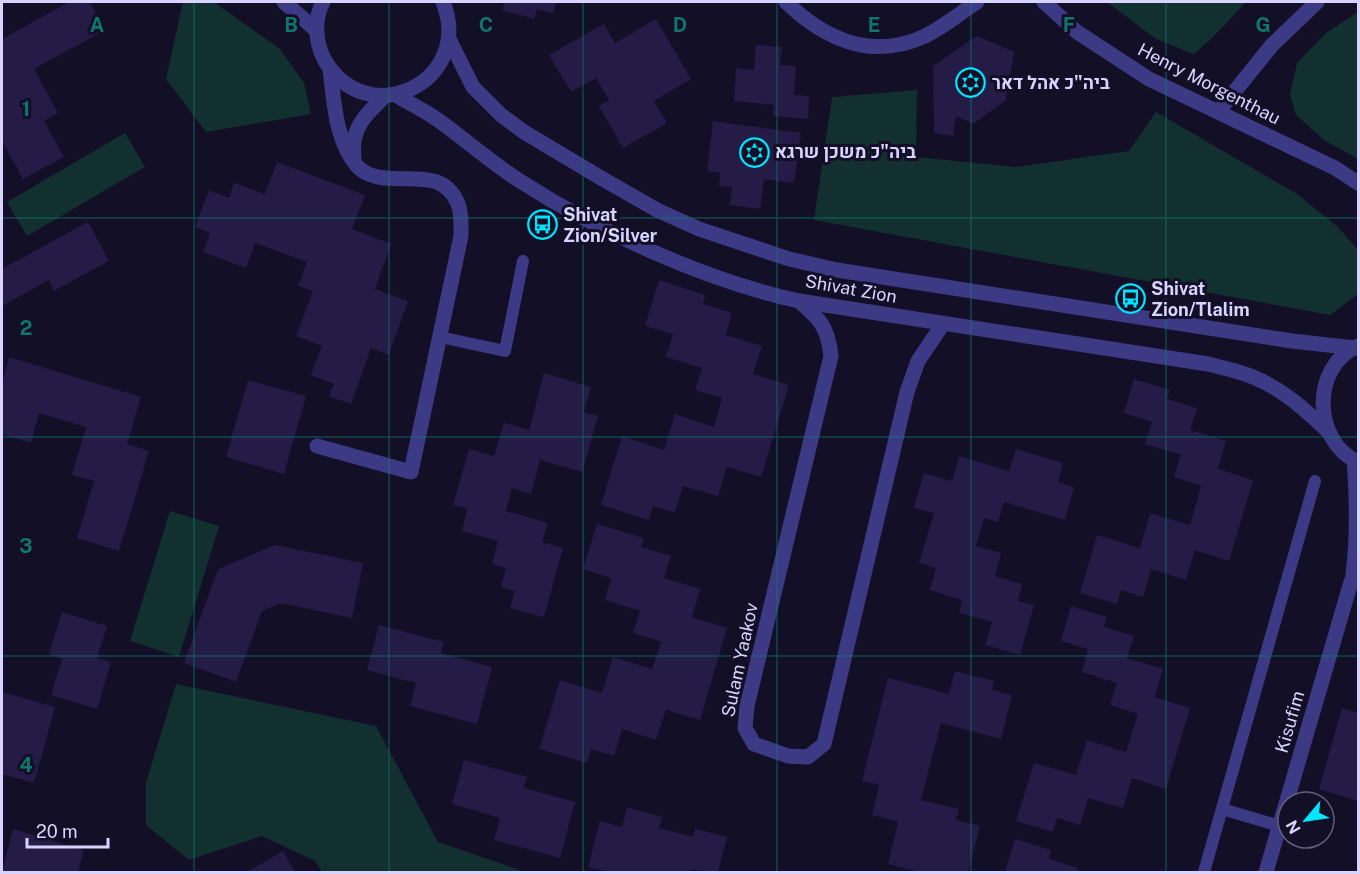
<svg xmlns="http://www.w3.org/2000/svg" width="1360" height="874" font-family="'Public Sans',Heebo,sans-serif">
<rect width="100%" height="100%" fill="#130f26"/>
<!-- green -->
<g fill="#12302f">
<polygon points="183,2 214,2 280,49 304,83 311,114 206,132 166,79"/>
<polygon points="1107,2 1246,2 1216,34 1194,54 1156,39"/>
<polygon points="1358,12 1358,159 1324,140 1296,115 1290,94 1297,63 1326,33"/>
<polygon points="917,90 916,157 1016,167 1129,151 1156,112 1297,194 1337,226 1358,250 1358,294 1330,315 814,220 832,97"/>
<polygon points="125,133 145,167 27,236 7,202"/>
<polygon points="170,511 219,526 179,657 130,641"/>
<polygon points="176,684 376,726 438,842 525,872 322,872 315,861 262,836 189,860 146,825 146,783"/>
</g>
<!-- building -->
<g fill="#241b47">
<polygon points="69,2 90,2 105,30 34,69 58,113 44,121 64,157 23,179 2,141 2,39"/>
<polygon points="505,2 556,2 553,14 537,9 534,19 502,10"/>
<polygon points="656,19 691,79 654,101 667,123 623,148 599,106 609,100 596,78 571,92 549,55 604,24 615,43"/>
<polygon points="977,36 1014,52 1006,100 973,124 956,116 953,136 934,133 933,66"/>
<polygon points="756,45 782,47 780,65 796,66 794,95 809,96 808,119 773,116 774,105 734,101 736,68 754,70"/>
<polygon points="713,121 801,133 794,183 764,179 760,209 730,205 732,187 719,186 720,173 707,171"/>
<polygon points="277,162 365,195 352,229 391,244 375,289 408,301 389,355 371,348 351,404 329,396 334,384 311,375 322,346 296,336 313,291 298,286 307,262 255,243 246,268 203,252 210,233 195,227 209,190 229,198 234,183 265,194"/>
<polygon points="88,222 109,261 54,291 49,280 2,306 2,269"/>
<polygon points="659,280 705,295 703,304 732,313 726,335 762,346 753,374 789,385 761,477 727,467 718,496 683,486 675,513 653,506 649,520 601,505 622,436 664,450 675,414 714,427 722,398 695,390 702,368 666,357 673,334 645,326"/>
<polygon points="9,357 141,397 127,444 149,451 119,551 77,538 94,481 72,475 86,427 39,413 31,443 2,434 2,384"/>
<polygon points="544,373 591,387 584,412 598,416 582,472 540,460 531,494 512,488 506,511 548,523 542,542 563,548 544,617 510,608 515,591 501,587 506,568 492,564 498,541 462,531 467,509 453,505 469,449 494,456 504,423 529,430"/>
<polygon points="1134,379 1170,390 1167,399 1197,408 1190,430 1226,441 1218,469 1253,480 1229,561 1195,550 1186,580 1151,569 1143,597 1121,590 1117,604 1080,593 1097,535 1140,548 1150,513 1190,525 1201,486 1174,477 1181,455 1145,444 1152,422 1124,413"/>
<polygon points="248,380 306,396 284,474 226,457"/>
<polygon points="1016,449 1063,463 1058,482 1074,487 1065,520 1004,502 998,522 984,518 976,546 1001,553 995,576 1022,584 1018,601 1034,605 1020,655 985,645 992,622 959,613 962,600 930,590 936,568 919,563 934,513 914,508 924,473 952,481 959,456 1009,471"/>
<polygon points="597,524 644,538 641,547 671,556 664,578 700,589 692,617 727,628 700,720 666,710 656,740 622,729 614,756 591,749 587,763 539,749 560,680 602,693 613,657 652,669 661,642 633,633 640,611 605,600 611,578 583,569"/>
<polygon points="275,545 363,563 352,618 281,603 262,611 236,682 184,663 218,569"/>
<polygon points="1071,606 1107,617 1104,627 1134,636 1127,658 1163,669 1155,697 1190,708 1166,789 1132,778 1123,808 1088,798 1080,825 1057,818 1053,832 1016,821 1034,763 1076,775 1087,740 1126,752 1138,714 1110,705 1117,683 1082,672 1088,649 1061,641"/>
<polygon points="62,612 107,626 97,658 111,662 97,709 51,695 62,659 49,654"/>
<polygon points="379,625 444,642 441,653 492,667 477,724 410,706 416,683 367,670"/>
<polygon points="955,671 994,681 992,690 1012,695 1001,739 941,723 921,800 959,809 956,820 980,826 968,872 919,872 888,864 898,822 872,815 879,785 862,781 888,678 949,694"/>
<polygon points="2,692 55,707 34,783 2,774"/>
<polygon points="1342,708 1358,713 1358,801 1319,789"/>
<polygon points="464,760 527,777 524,788 575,802 560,858 494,840 500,818 452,804"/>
<polygon points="627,807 662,817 659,828 693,837 695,829 727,837 718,872 705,872 692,869 691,872 608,872 588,867 600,821 622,827"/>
<polygon points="13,829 84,850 78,872 2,872"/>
<polygon points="1015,839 1051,850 1049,859 1078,868 1077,872 1005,872"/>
<polygon points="283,851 295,872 247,872"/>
</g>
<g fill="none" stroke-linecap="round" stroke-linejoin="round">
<!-- service -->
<g stroke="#3d3a85" stroke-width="12">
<polyline points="440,337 505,351 523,261"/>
<polyline points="1222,809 1280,826"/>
<polyline points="1204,872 1315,481"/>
</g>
<!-- minor -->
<g stroke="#3d3a85" stroke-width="15">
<path d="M786,2C824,39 871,60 923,37C942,28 960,13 977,2"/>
<polyline points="1044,2 1077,32 1149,79 1335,168 1358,183"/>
<polyline points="1218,112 1272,45 1317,2"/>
<path d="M354,157C350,129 366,114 385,96"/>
<path d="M799,301C820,319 828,327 831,356L747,706L745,728L754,744L788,756L808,757L824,744L907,392L918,361L943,324"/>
<path d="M317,446L411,472L461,236C461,227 462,213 458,204C440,158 384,195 357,166C335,140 334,101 330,69"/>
<path d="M1353,573C1358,535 1357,499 1354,460"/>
<polyline points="1266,872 1351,582 1358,564"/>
</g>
<!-- tertiary -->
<g stroke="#3d3a85" stroke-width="15">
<polyline points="284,2 316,30"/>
<path d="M323,2C314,19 315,41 324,59C366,134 475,82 443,2"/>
<polyline points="449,39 473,87 501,115 524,132 601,178 657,210 699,229 789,259 837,270 1292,341 1355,348"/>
<path d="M396,95C409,103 423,110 435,118C464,138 490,162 520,181C599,232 707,281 799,301L1208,364C1223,368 1239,371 1253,377C1283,389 1305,410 1328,431"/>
<path d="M1358,346C1311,366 1312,441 1358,462"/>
</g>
</g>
<!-- grid -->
<path fill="none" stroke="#0f766e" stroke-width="1.5" stroke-opacity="0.55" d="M194,2V872M389,2V872M583,2V872M777,2V872M971,2V872M1166,2V872M2,218H1358M2,437H1358M2,656H1358"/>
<!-- icons -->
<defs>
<symbol id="synagogue-ring" viewBox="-11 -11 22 22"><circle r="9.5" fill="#130f26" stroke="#00e5ff" stroke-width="1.5"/><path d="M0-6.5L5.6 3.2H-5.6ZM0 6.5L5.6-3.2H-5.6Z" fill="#00e5ff"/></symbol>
<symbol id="bus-ring" viewBox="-11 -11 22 22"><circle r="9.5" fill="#130f26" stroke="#00e5ff" stroke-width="1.5"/><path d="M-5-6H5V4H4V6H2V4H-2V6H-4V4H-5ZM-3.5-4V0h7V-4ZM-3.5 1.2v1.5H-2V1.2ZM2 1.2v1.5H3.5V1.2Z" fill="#00e5ff"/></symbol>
</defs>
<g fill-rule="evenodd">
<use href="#synagogue-ring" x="954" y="66" width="33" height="33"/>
<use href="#synagogue-ring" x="738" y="136" width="33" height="33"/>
<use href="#bus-ring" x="526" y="208" width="33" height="33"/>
<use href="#bus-ring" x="1114" y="282" width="33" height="33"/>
</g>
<g text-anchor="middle" stroke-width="6" stroke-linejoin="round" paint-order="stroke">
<!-- poi labels -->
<g font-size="18" font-weight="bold" fill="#d9d4ff" stroke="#130f26" text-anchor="start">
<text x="992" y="89">ביה"כ אהל דאר</text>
<text x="775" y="158">ביה"כ משכן שרגא</text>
<text x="563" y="221">Shivat<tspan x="563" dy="21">Zion/Silver</tspan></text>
<text x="1151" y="295">Shivat<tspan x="1151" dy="21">Zion/Tlalim</tspan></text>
</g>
<!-- street labels -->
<g font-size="18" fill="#d9d4ff" stroke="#130f26">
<text transform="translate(1209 84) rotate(27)" y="6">Henry Morgenthau</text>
<text transform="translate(851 289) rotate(10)" y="6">Shivat Zion</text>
<text transform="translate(740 660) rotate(-78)" y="6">Sulam Yaakov</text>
<text transform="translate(1290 722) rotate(-74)" y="6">Kisufim</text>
</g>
</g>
<g font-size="20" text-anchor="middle" font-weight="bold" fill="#0f766e" stroke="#130f26" stroke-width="6" stroke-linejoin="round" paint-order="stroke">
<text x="97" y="32">A</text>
<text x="291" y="32">B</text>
<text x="486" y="32">C</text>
<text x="680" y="32">D</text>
<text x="874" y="32">E</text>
<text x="1069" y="32">F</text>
<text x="1263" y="32">G</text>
<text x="26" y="116">1</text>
<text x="26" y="335">2</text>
<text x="26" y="553">3</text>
<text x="26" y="772">4</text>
</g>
<!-- border -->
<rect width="1360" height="874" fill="none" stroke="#d9d4ff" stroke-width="6"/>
<!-- north arrow -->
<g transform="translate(1306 820) rotate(241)"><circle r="28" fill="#130f26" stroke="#625e7d" stroke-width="1.5"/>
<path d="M0-4.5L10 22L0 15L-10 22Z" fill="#00e5ff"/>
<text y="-9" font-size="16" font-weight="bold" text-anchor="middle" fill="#d9d4ff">N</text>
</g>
<!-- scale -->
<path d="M27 838v9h81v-9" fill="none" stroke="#d9d4ff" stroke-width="3"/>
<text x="36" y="838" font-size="18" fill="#d9d4ff" stroke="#130f26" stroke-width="4.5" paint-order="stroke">20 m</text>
</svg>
